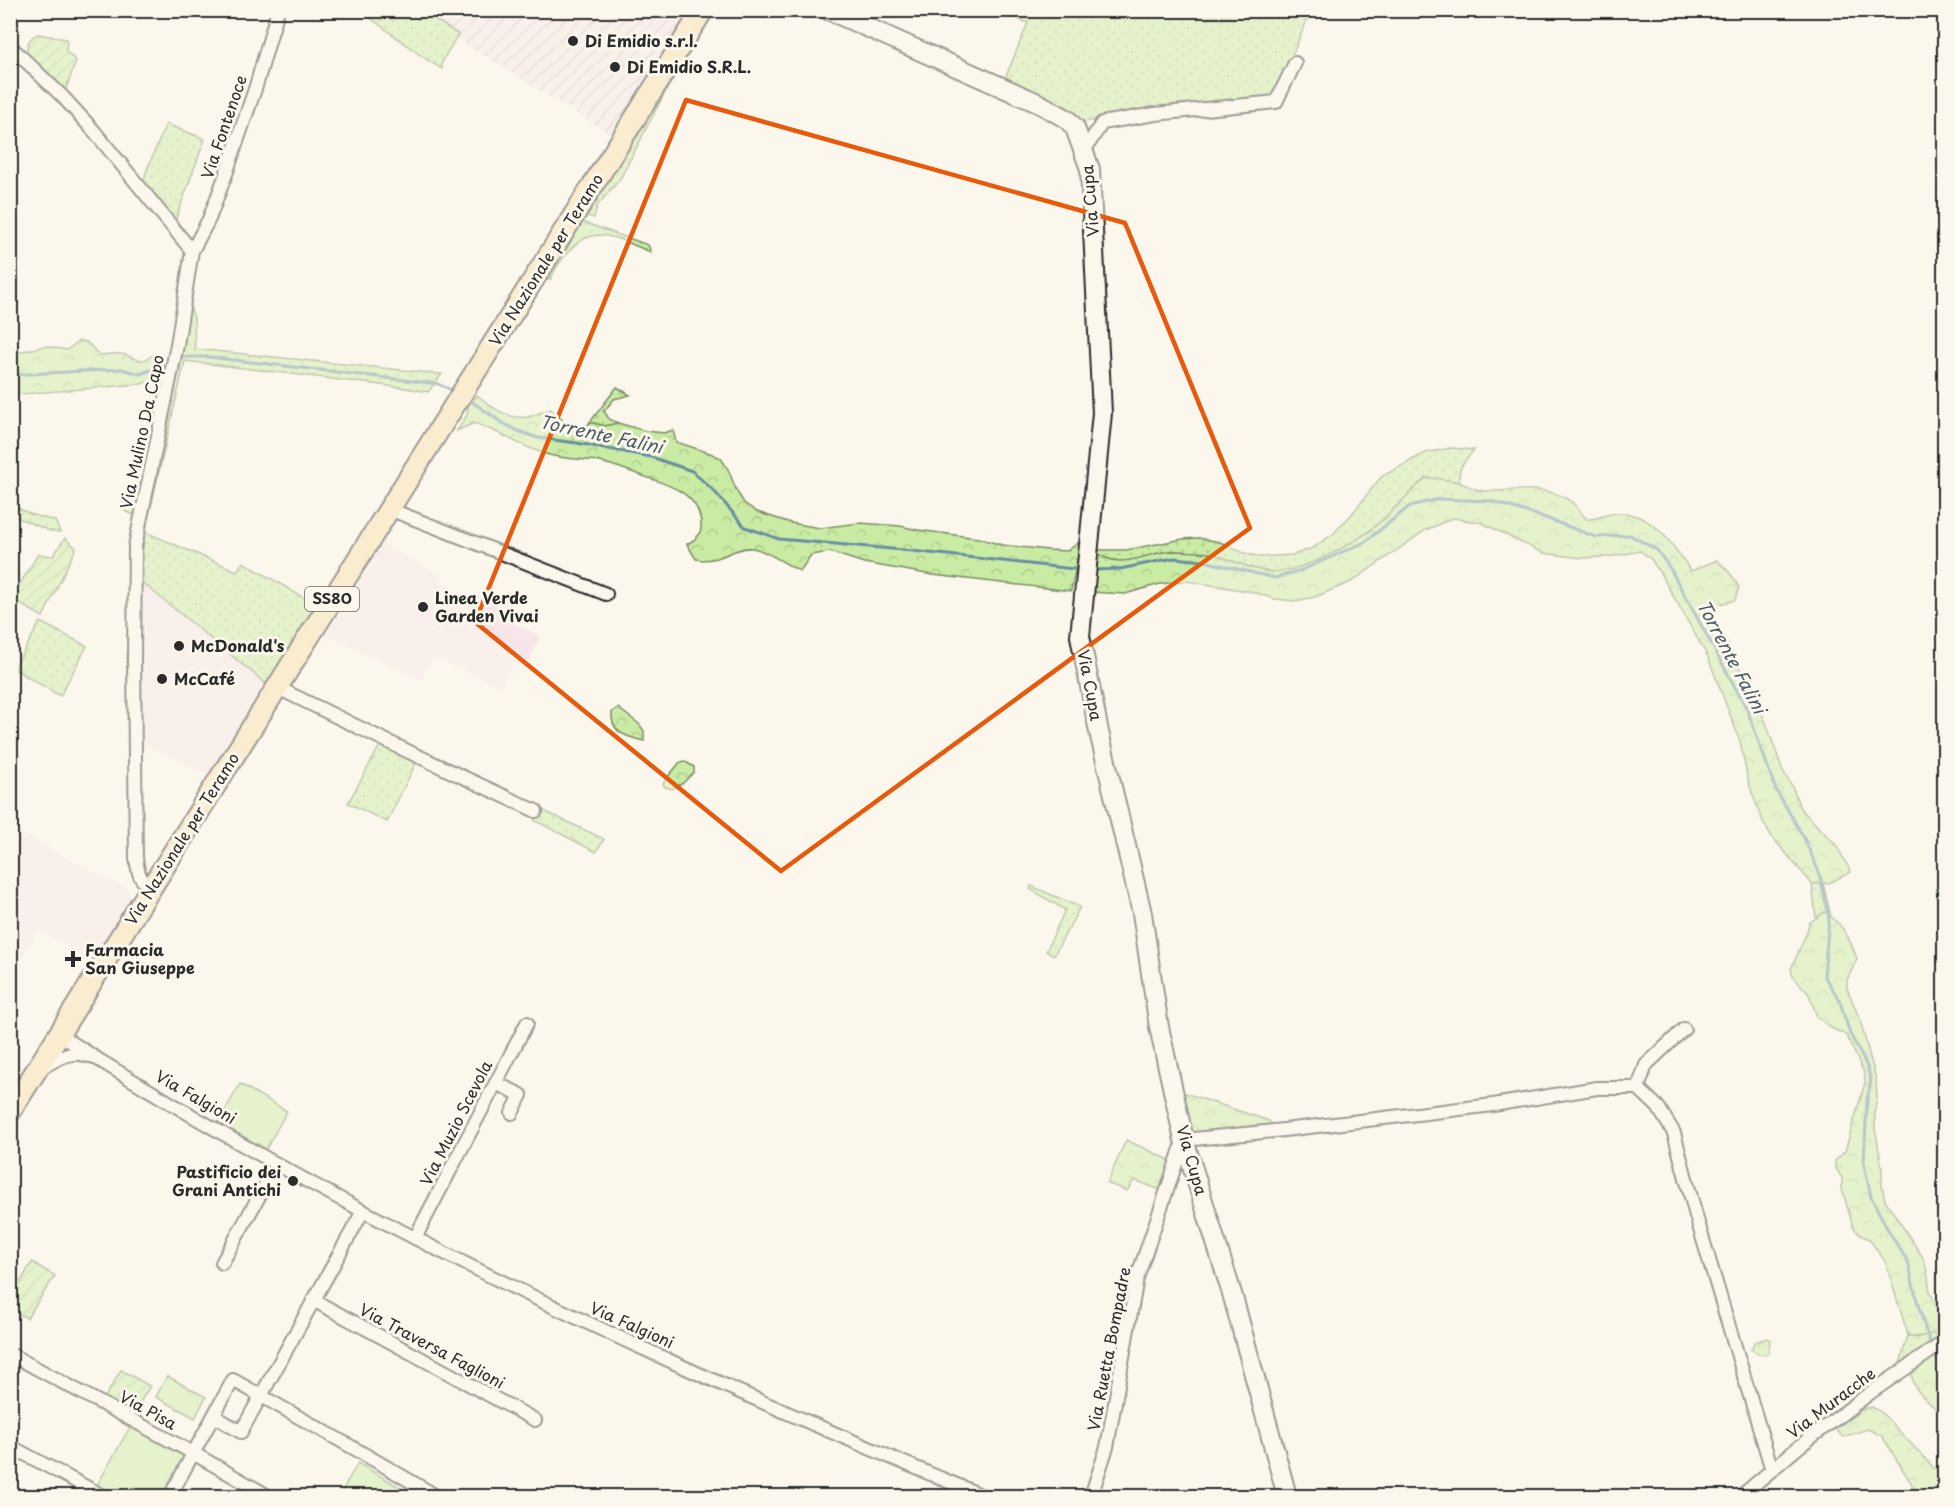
<svg xmlns="http://www.w3.org/2000/svg" width="1955" height="1507" font-family="'Playpen Sans',sans-serif">
<defs>
<pattern id="industrial-furrows" width="10" height="10" patternUnits="userSpaceOnUse" patternTransform="scale(1.5)"><rect width="10" height="10" fill="#f6e6ea"/><path d="M-1 1l2-2M0 10L10 0M9 11l2-2" fill="none" stroke="#d3c5c9"/></pattern>
<pattern id="grass-dots" width="8" height="8" patternUnits="userSpaceOnUse" patternTransform="scale(1.5)"><rect width="8" height="8" fill="#c9eba3"/><path d="M2 2h.1M6 6h.1" fill="none" stroke="#adca8c" stroke-width="1.8" stroke-linecap="round"/></pattern>
<pattern id="forest-crowns" width="20" height="18" patternUnits="userSpaceOnUse" patternTransform="scale(1.5)"><rect width="20" height="18" fill="#c9eba3"/><path d="M2 6a3 3 0 1 1 6 0M12 15a3 3 0 1 1 6 0" fill="none" stroke="#adca8c"/></pattern>
<pattern id="garden-furrows" width="10" height="10" patternUnits="userSpaceOnUse" patternTransform="scale(1.5)"><rect width="10" height="10" fill="#c9eba3"/><path d="M-1 1l2-2M0 10L10 0M9 11l2-2" fill="none" stroke="#adca8c"/></pattern>
</defs>
<rect width="100%" height="100%" fill="#fbf7ec"/>
<filter id="ink" filterUnits="userSpaceOnUse"><feTurbulence type="fractalNoise" baseFrequency=".0167" numOctaves="2"/><feDisplacementMap in="SourceGraphic" scale="12" xChannelSelector="R" yChannelSelector="G"/><feConvolveMatrix kernelMatrix="1 2 1 2 8 2 1 2 1" color-interpolation-filters="sRGB"/></filter>
<g filter="url(#ink)">
<!-- built -->
<g fill="#f6e6ea">
<polygon points="382,543 443,576 440,582 471,597 485,588 507,595 501,617 540,636 526,668 513,662 501,687 433,657 422,680 326,636"/>
<polygon points="139,580 270,687 213,777 140,742"/>
<polygon points="10,827 129,890 132,905 95,963 39,930 22,958 11,952"/>
</g>
<!-- industrial -->
<polygon fill="url(#industrial-furrows)" points="421,11 696,11 616,138 455,38 457,34"/>
<!-- grass -->
<g fill="url(#grass-dots)" stroke="#7a8b67" stroke-width="1.5">
<polygon points="361,11 421,11 458,34 442,62 442,69 424,58"/>
<polygon points="1018,11 1311,11 1279,86 1272,95 1266,99 1121,114 1085,122 1004,81 1028,23 1015,18"/>
<polygon points="669,77 672,79 620,179 597,206 594,218 582,214"/>
<polygon points="166,124 205,139 174,224 143,185 146,172"/>
<path d="M577,220L648,245L651,252C620,241 595,221 569,251C562,259 554,269 551,279L539,283Z"/>
<polygon points="190,307 194,318 195,349 442,374 428,392 406,388 185,361 145,532 237,571 243,562 318,606 270,687 139,580 145,532 185,322"/>
<polygon points="617,387 630,395 614,399 604,411 609,419 618,423 605,426 590,422"/>
<path d="M1451,448L1474,450C1466,460 1456,468 1460,482L1426,478C1410,492 1396,508 1380,522C1357,543 1296,577 1265,571C1245,568 1227,557 1208,553C1201,552 1179,551 1172,551C1144,553 1118,573 1094,550H1126L1183,539L1199,538L1220,542L1244,553L1260,557L1293,555L1313,548L1334,533L1351,515L1381,477L1425,453Z"/>
<polygon points="132,490 139,492 135,515 126,512 122,506 124,496"/>
<polygon points="10,504 30,514 55,521 60,532 50,531 11,515"/>
<polygon points="40,622 87,646 60,696 14,669"/>
<polygon points="381,744 414,759 415,765 387,822 348,803"/>
<polygon points="540,809 604,839 596,852 534,820"/>
<polygon points="1823,883 1831,917 1825,912 1816,918 1812,884"/>
<polygon points="1031,886 1080,907 1054,955 1046,951 1065,910 1030,889"/>
<polygon points="1944,1307 1944,1338 1898,1371 1908,1335 1916,1338 1941,1331 1941,1319 1938,1309"/>
</g>
<!-- forest -->
<g fill="url(#forest-crowns)" stroke="#7a8b67" stroke-width="1.5">
<path d="M79,341L87,342L99,355C106,355 113,353 120,354C134,354 135,367 153,355L163,367L165,376L141,384L11,395V354L45,346L67,350Z"/>
<path d="M477,395C491,407 508,420 528,417C536,415 543,411 551,409L579,436L590,422L605,426L618,423L646,431L664,433L673,430L676,442L710,453L721,458L728,469L737,492L744,503L757,512L791,523L820,528L860,523L900,526L918,530L978,538L1002,545L1048,550L1067,551L1081,541L1071,591L933,575L864,563L830,552L811,555L800,571C786,565 765,549 752,548C734,546 719,564 696,559L687,544C697,539 702,534 701,523C698,491 665,484 640,475C626,470 611,464 596,461C580,459 562,459 546,454C520,447 499,431 474,423L457,431L467,415L468,406Z"/>
<path d="M1426,478C1436,478 1449,480 1458,482C1468,485 1474,490 1484,491C1513,492 1551,482 1575,505C1579,509 1582,515 1587,519C1598,520 1607,513 1618,513C1653,512 1674,546 1691,571L1717,560L1730,573L1739,587L1735,600L1710,607L1765,720L1783,771L1793,788L1800,808L1836,845L1851,872L1829,883L1812,884L1772,837L1762,820L1748,781L1740,741L1708,657L1660,573L1651,559L1640,551L1609,557L1581,558L1543,553L1482,523L1453,518L1426,530L1351,582L1315,597L1295,601L1275,599L1253,592L1187,581L1160,584L1125,594L1090,592L1094,550C1118,573 1144,553 1172,551C1179,551 1201,552 1208,553C1227,557 1245,568 1265,571C1296,577 1357,543 1380,522C1396,508 1410,492 1426,478Z"/>
<path d="M618,708L639,724L644,731V741C627,737 610,733 612,712Z"/>
<path d="M684,761L694,767V772L683,783L672,789L665,787L663,784C667,776 674,771 679,763Z"/>
<path d="M1825,912C1843,924 1850,939 1857,959L1847,980V988L1860,1020L1876,1079L1877,1099L1875,1108V1128L1882,1167V1185L1885,1200L1922,1256L1927,1270L1930,1292L1938,1309L1941,1331C1930,1334 1920,1339 1908,1335L1885,1261L1869,1239L1860,1235L1853,1227L1842,1189V1178L1835,1167V1161L1845,1151L1865,1083L1864,1073L1846,1035L1833,1029L1817,1017L1809,994L1793,977L1791,969L1807,932L1809,923Z"/>
<polygon points="1179,1091 1269,1121 1275,1127 1189,1136"/>
<polygon points="1126,1140 1174,1162 1163,1191 1134,1180 1127,1191 1107,1183"/>
<polygon points="1766,1338 1770,1340 1769,1351 1766,1355 1758,1354 1751,1349 1755,1342"/>
<path d="M1944,1349V1416C1933,1405 1910,1391 1912,1373Z"/>
<polygon points="1872,1407 1881,1412 1934,1468 1944,1471 1944,1496 1919,1496 1882,1436 1868,1429 1843,1437 1835,1429 1865,1408"/>
</g>
<!-- park -->
<g fill="#c9eba3" stroke="#7a8b67" stroke-width="1.5">
<polygon points="240,1084 287,1111 266,1149 218,1123"/>
<polygon points="167,1376 206,1397 195,1418 156,1397"/>
<polygon points="133,1422 189,1453 166,1496 115,1496 96,1487"/>
<polygon points="358,1463 415,1496 339,1496"/>
</g>
<!-- garden -->
<g fill="url(#garden-furrows)" stroke="#7a8b67" stroke-width="1.5">
<path d="M38,34L67,39L66,51L76,61L65,92L60,84L27,54C26,44 30,37 38,34Z"/>
<polygon points="65,538 76,548 43,617 11,599 38,554 53,556"/>
<polygon points="32,1262 55,1276 27,1318 11,1310 11,1298"/>
<polygon points="121,1370 150,1386 133,1414 104,1399"/>
</g>
<g fill="none" stroke-linecap="round" stroke-linejoin="round">
<!-- stream -->
<g stroke="#698da2" stroke-width="3">
<polyline points="180,357 208,357 438,384 454,391"/>
<polyline points="10,375 122,369 140,374 166,364"/>
<polyline points="468,399 501,422 518,431 538,438 577,443 651,457 692,471 714,491 745,527 779,539 903,550 1074,569"/>
<polyline points="1094,570 1120,569 1174,558 1204,561 1275,578 1302,570 1365,542 1410,506 1439,499 1491,501 1540,516 1596,537 1630,535 1657,550 1671,570 1747,709 1776,790 1803,836 1819,872 1829,918 1824,976 1839,999 1850,1034 1866,1064 1871,1080 1867,1100 1864,1163 1871,1197 1888,1230 1908,1262 1918,1305 1930,1343"/>
<polyline points="1935,1356 1944,1374"/>
</g>
<defs>
<g id="street">
<polyline points="10,46 63,97 94,131 192,251"/>
<polyline points="1084,151 1102,123 1155,114 1276,102 1295,63"/>
<polyline points="389,509 606,594"/>
<polyline points="276,687 405,750 536,811"/>
<path d="M152,888C139,881 138,872 136,858L134,658L135,546L177,345L192,251L209,219L226,174L256,86L278,10"/>
<path d="M60,1035C73,1043 86,1052 99,1060C186,1113 275,1165 365,1212C565,1318 774,1409 983,1496"/>
<path d="M40,1069C55,1060 70,1049 88,1056"/>
<polyline points="496,1083 521,1095 512,1113"/>
<polyline points="1638,1088 1646,1065 1684,1029"/>
<polyline points="415,1238 527,1023"/>
<polyline points="222,1263 277,1164"/>
<polyline points="313,1300 535,1420"/>
<polyline points="10,1354 193,1453 268,1496"/>
<polyline points="214,1416 241,1432 363,1211"/>
<polyline points="10,1446 103,1496"/>
<polyline points="170,1496 233,1380 357,1450 436,1496"/>
<polyline points="1091,1496 1107,1447 1137,1278 1184,1140 1284,1130 1493,1105 1597,1088 1638,1088 1658,1107 1674,1133 1696,1216 1772,1470"/>
<polyline points="1741,1496 1801,1445 1870,1393 1944,1342"/>
</g>
<polyline id="secondary" points="828,10 1040,104 1067,119 1075,128 1090,169 1102,413 1080,636 1099,732 1142,913 1159,1027 1184,1140 1233,1297 1287,1496"/>
<polyline id="primary" points="10,1112 703,10"/>
</defs>
<!-- street casing -->
<use href="#street" stroke="#2b2b2b" stroke-width="16"/>
<!-- secondary casing -->
<use href="#secondary" stroke="#2b2b2b" stroke-width="22"/>
<!-- primary casing -->
<use href="#primary" stroke="#2b2b2b" stroke-width="24"/>
<!-- street -->
<use href="#street" stroke="#fbf7ec" stroke-width="12"/>
<!-- secondary -->
<use href="#secondary" stroke="#fbf7ec" stroke-width="18"/>
<!-- primary -->
<use href="#primary" stroke="#f8deab" stroke-width="20"/>
</g>
</g>
<!-- marked area -->
<path d="M0 0H1955V1507H0ZM686,100L1125,223L1250,528L781,871L475,622Z" fill="#fbf7ec" fill-opacity=".55" fill-rule="evenodd"/>
<path fill="none" stroke="#e8590c" stroke-width="4.5" stroke-linejoin="round" d="M686,100L1125,223L1250,528L781,871L475,622Z"/>
<!-- markers -->
<g fill="#2b2b2b" stroke="#fbf7ec" stroke-width="2">
<circle cx="573" cy="41" r="6"/>
<circle cx="615" cy="67" r="6"/>
<circle cx="423" cy="607" r="6"/>
<circle cx="179" cy="646" r="6"/>
<circle cx="162" cy="679" r="6"/>
<path d="M70 950h6v6h6v6h-6v6h-6v-6h-6v-6h6z"/>
<circle cx="293" cy="1181" r="6"/>
</g>
<g text-anchor="middle" stroke-width="6" stroke-linejoin="round" paint-order="stroke">
<!-- shield labels -->
<rect fill="#fbf7ec" stroke="#696865" stroke-width="1.5" x="305" y="587" width="54" height="24" rx="4.5"/>
<g font-size="15" font-weight="bold" fill="#2b2b2b">
<text x="332" y="604">SS80</text>
</g>
<!-- poi labels -->
<g font-size="16" font-weight="bold" fill="#2b2b2b" stroke="#fbf7ec" text-anchor="start">
<text x="585" y="47">Di Emidio s.r.l.</text>
<text x="627" y="73">Di Emidio S.R.L.</text>
<text x="435" y="604">Linea Verde<tspan x="435" dy="18">Garden Vivai</tspan></text>
<text x="191" y="652">McDonald's</text>
<text x="174" y="685">McCafé</text>
<text x="85" y="956">Farmacia<tspan x="85" dy="18">San Giuseppe</tspan></text>
<text x="281" y="1178" text-anchor="end">Pastificio dei<tspan x="281" dy="18">Grani Antichi</tspan></text>
</g>
<!-- street labels -->
<g font-size="16" fill="#2b2b2b" stroke="#fbf7ec">
<text transform="translate(224 127) rotate(-71)" y="6">Via Fontenoce</text>
<text transform="translate(1090 201) rotate(-95)" y="6">Via Cupa</text>
<text transform="translate(546 260) rotate(-58)" y="6">Via Nazionale per Teramo</text>
<text transform="translate(142 432) rotate(-78)" y="6">Via Mulino Da Capo</text>
<text transform="translate(1090 685) rotate(79)" y="6">Via Cupa</text>
<text transform="translate(182 839) rotate(-58)" y="6">Via Nazionale per Teramo</text>
<text transform="translate(196 1097) rotate(30)" y="6">Via Falgioni</text>
<text transform="translate(456 1123) rotate(-63)" y="6">Via Muzio Scevola</text>
<text transform="translate(1192 1160) rotate(74)" y="6">Via Cupa</text>
<text transform="translate(632 1325) rotate(24)" y="6">Via Falgioni</text>
<text transform="translate(432 1346) rotate(28)" y="6">Via Traversa Faglioni</text>
<text transform="translate(1109 1349) rotate(-79)" y="6">Via Ruetta Bompadre</text>
<text transform="translate(1831 1403) rotate(-37)" y="6">Via Muracche</text>
<text transform="translate(148 1410) rotate(29)" y="6">Via Pisa</text>
</g>
<!-- water labels -->
<g font-size="18" font-style="italic" fill="#4a5c67" stroke="#fbf7ec">
<text transform="translate(601 435) rotate(12)" y="6">Torrente Falini</text>
<text transform="translate(1731 657) rotate(62)" y="6">Torrente Falini</text>
</g>
</g>
<!-- margin -->
<rect width="1955" height="1507" fill="none" stroke="#fbf7ec" stroke-width="36"/>
<rect x="18" y="18" width="1919" height="1471" fill="none" stroke="#2b2b2b" stroke-width="2" filter="url(#ink)"/>
</svg>
